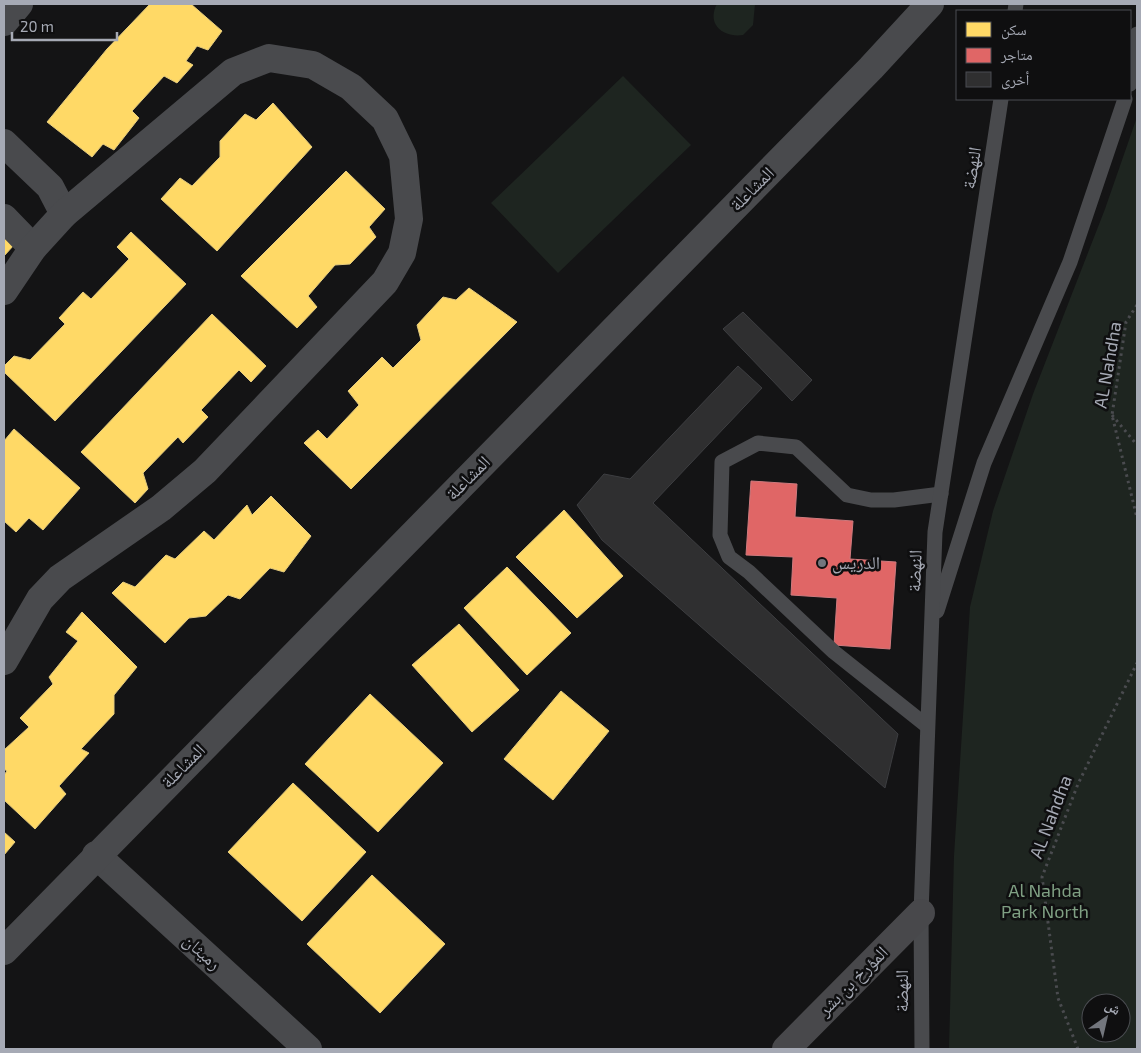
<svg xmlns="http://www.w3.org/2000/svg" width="1141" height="1053" font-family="'Exo 2','Noto Naskh Arabic',sans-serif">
<rect width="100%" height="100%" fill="#141415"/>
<!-- green -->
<g fill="#1e2520" fill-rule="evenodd">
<path d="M717,4H755L753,25L743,35C723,38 706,24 717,4Z"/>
<polygon points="623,76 691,145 558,273 491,203"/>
<path d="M1137,117V1049H949L954,856L970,607L993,511L1033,394L1105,209ZM1091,1003H1121V1033H1091Z"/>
</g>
<!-- homes -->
<g fill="#ffd966" stroke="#e4cb7e">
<polygon points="150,4 191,4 222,31 208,50 197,46 186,61 193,65 177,83 164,76 132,111 139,118 114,150 103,144 92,157 47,122 107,49"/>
<polygon points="273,103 312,147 217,251 161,199 180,178 192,186 220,157 220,141 245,114 256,120"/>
<polygon points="346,171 385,209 369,227 376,237 350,264 335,265 308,296 317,307 297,328 241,276"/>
<polygon points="131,232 186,284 55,421 4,372 4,366 14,356 30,360 65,324 59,318 83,292 91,299 129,259 117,247"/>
<polygon points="4,236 14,245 4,256"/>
<polygon points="469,288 517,322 351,489 304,443 318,430 327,439 359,405 348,391 382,357 393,368 421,340 417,325 443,297 456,300"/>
<polygon points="212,314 266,366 251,382 239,370 201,410 208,417 183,443 178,437 143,473 148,489 135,503 81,452"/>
<polygon points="14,429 80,488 43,530 29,518 16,532 4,521 4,441"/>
<polygon points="271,496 311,536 284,572 270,568 240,599 228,595 206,616 189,618 165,643 112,593 123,582 135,587 166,555 175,559 204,531 214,540 247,505 252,515"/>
<polygon points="564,510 623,576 577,618 516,557"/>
<polygon points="507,567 571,633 527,675 464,608"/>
<polygon points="82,612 137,667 114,695 114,714 81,749 89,753 59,786 66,794 35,829 4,800 4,775 7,771 4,769 4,750 29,727 20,718 53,684 49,677 78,641 66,632"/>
<polygon points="459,624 519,690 472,732 412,665"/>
<polygon points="561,691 609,731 553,800 504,759"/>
<polygon points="370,694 443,763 378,832 305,764"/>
<polygon points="293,783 366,852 302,921 228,852"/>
<polygon points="4,832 15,842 4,855"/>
<polygon points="372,875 445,944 380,1013 307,944"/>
</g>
<!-- shops -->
<polygon fill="#e06666" stroke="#cf7a7e" points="751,481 797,484 795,517 853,521 850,559 896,562 890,649 834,645 837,598 791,595 793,557 746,555"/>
<!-- building -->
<g fill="#2f2f30" stroke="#3d3e41">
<polygon points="743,312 812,380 792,401 723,329"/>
<polygon points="738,366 762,388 653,503 898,734 885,788 602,540 577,505 604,474 630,479"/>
</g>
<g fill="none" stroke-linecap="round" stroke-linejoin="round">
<!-- path -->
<g stroke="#4a4b4f" stroke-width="3" stroke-dasharray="2.5 4" stroke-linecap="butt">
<polyline points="1137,305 1126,322 1112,415 1137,518"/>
<polyline points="1112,415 1137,445"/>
<polyline points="1078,1049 1058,998 1042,877 1078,784 1137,663"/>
</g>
<!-- lane -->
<g stroke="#494a4d" stroke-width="15">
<polyline points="1015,11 1016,4"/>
<polyline points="1130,84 1137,34"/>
<polyline points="937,611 984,463 1070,262 1125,99"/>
<polyline points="927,726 834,652 749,572 729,557 720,535 722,462 758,443 796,447 847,495 871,500 894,500 941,494"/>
<polyline points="922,1049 921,913 935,532 1001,99"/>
</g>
<!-- street -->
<g stroke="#494a4d" stroke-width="28">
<polyline points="4,22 19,4"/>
<polyline points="4,143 50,187 64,214"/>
<polyline points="4,218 33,248"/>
<polyline points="4,291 33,248 64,214 233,72 269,58 313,65 351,87 385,119 403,156 409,219 402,253 385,282 205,471 161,508 60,578 40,599 4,661"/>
<polyline points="96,855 308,1049"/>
<polyline points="4,951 871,68 930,4"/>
</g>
<!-- secondary -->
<polyline stroke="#48484b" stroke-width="28" points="786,1049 921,913"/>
</g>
<!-- markers -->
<circle fill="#73767d" stroke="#0f0f10" stroke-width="2" cx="822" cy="563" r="5"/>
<g text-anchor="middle" stroke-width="5" stroke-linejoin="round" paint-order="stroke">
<!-- street labels -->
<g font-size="18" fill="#a6aab5" stroke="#0f0f10">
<text transform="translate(972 168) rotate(-81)" y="6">النهضة</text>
<text transform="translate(752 189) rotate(-45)" y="6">المشاعلة</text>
<text transform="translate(1108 365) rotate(-80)" y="6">AL Nahdha</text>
<text transform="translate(468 478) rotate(-45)" y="6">المشاعلة</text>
<text transform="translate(915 571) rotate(-88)" y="6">النهضة</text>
<text transform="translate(183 766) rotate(-45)" y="6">المشاعلة</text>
<text transform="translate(1051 817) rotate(-69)" y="6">AL Nahdha</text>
<text transform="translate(202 952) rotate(42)" y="6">رميثان</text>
<text transform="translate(853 981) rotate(-45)" y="6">المؤرخ بن بشر</text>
<text transform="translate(902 991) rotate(-90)" y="6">النهضة</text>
</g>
<!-- poi labels -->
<g font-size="18" fill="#a6aab5" stroke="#0f0f10" text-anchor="start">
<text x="832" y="569">الدريس</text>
</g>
<!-- park labels -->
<g font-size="18" fill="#7f9f83" stroke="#0f0f10">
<text x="1045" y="897">Al Nahda<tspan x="1045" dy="21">Park North</tspan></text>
</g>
</g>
<!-- border -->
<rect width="1141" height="1053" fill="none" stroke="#a6aab5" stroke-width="10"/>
<!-- legend -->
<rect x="956" y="10" width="175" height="90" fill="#0f0f10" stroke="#4b4d52"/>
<rect x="966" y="22" width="25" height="15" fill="#ffd966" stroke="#4b4d52"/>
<text x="1001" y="35" font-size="15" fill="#a6aab5">سكن</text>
<rect x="966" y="48" width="25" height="15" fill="#e06666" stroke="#4b4d52"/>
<text x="1001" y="60" font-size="15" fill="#a6aab5">متاجر</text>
<rect x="966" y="72" width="25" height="15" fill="#2f2f30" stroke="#4b4d52"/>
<text x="1001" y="85" font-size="15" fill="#a6aab5">أخرى</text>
<!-- north arrow -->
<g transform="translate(1106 1018) rotate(34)"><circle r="24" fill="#0f0f10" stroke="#4b4d52"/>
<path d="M0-4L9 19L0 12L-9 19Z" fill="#73767d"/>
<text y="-8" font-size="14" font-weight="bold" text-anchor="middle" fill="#a6aab5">ش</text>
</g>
<!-- scale -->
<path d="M12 32v8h105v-8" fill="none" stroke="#a6aab5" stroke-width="2.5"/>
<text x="20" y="32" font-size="15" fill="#a6aab5" stroke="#0f0f10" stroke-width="4" paint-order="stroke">20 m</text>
</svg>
